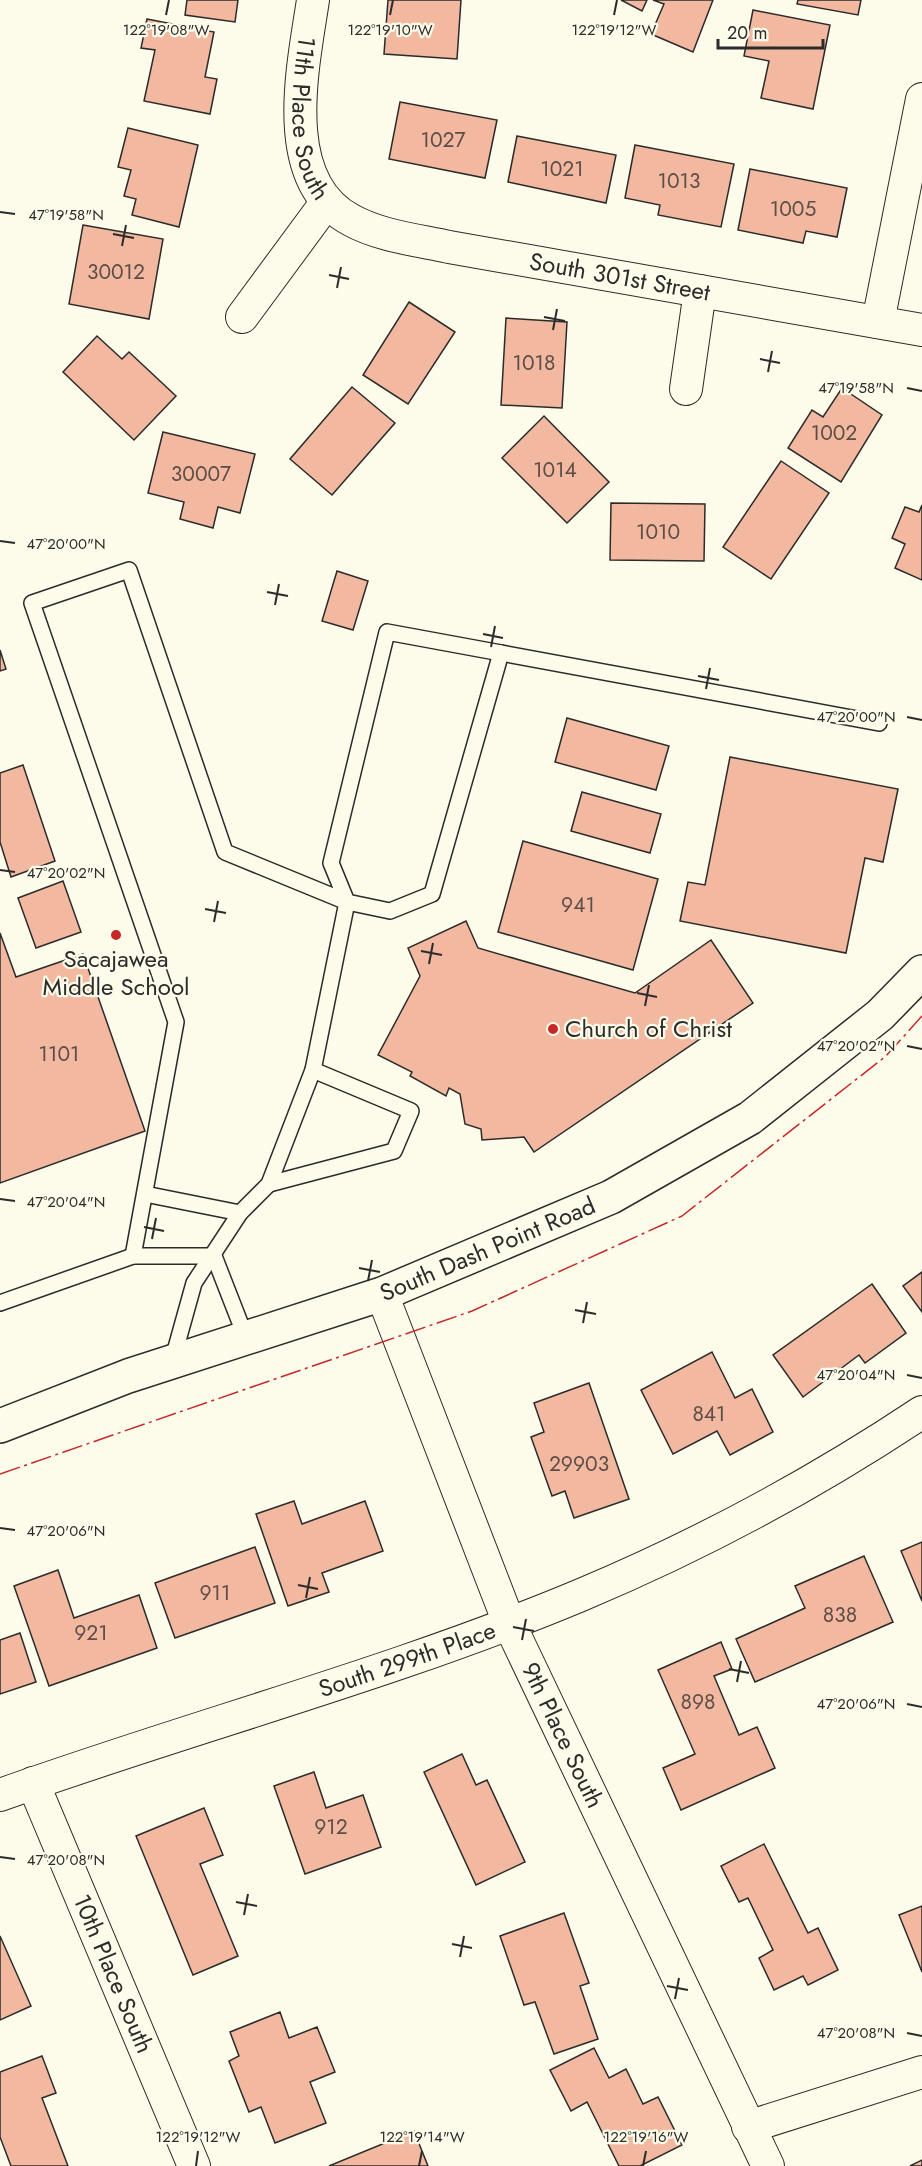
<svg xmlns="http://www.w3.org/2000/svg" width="922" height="2166" font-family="Jost,sans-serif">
<rect width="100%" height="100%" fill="#fdfbea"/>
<!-- building -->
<g fill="#f2b8a0" stroke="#2b2b2b" stroke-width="1.5">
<polygon points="187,0 238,0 235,22 185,15"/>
<polygon points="388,0 461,0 457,59 384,54"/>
<polygon points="621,0 647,0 642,11"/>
<polygon points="653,0 713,0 693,52 651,34 664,4"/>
<polygon points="798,0 861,0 858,15 797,4"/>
<polygon points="753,10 830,25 813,109 761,98 769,61 744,56"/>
<polygon points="147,19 214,32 205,77 217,79 210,114 144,101 155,50 141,48"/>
<polygon points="400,102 497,120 485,178 389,159"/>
<polygon points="128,128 198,145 179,227 132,215 136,199 124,196 131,170 118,167"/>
<polygon points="517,136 616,155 606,203 508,182"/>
<polygon points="635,145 734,164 721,227 658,215 660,205 625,198"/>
<polygon points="750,169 847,188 837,237 806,231 803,243 738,230"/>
<polygon points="83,225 163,239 149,319 69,304"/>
<polygon points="409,302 455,332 408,404 363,375"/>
<polygon points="506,318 567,322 562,408 501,405"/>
<polygon points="97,336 122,359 129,352 176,396 134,440 63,372"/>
<polygon points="352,387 395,423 332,495 290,459"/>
<polygon points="842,388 882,415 841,482 788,448 812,410 823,417"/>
<polygon points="544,416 609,482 567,523 502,458"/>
<polygon points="163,432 255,454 240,513 218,507 213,528 180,519 184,502 148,493"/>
<polygon points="781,461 829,493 771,579 723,547"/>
<polygon points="611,503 705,504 704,561 610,560"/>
<polygon points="922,505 922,580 895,568 905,544 892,538 905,507 919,512"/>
<polygon points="337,571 368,581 353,630 322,621"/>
<polygon points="0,650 6,669 0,671"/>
<polygon points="567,718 669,746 656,790 555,762"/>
<polygon points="730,757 898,789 883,862 865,858 846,953 680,921 688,882 705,885"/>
<polygon points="23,765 55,861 11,877 0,842 0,773"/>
<polygon points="582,792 661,814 650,853 571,831"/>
<polygon points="523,841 658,879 633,970 498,932"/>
<polygon points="63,881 81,932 36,948 18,898"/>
<polygon points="466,921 478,948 635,993 711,940 753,1003 534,1152 524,1137 482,1140 481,1129 465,1124 460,1094 449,1088 446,1096 410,1076 412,1072 378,1055 420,976 408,948"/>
<polygon points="0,933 16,977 83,954 145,1131 0,1183"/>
<polygon points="922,1272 922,1312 903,1286"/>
<polygon points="872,1284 906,1333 865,1363 859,1355 803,1397 773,1355"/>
<polygon points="712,1352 735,1398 752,1389 773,1432 730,1455 717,1431 673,1454 641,1390"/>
<polygon points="589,1383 629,1499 574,1518 565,1491 552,1496 531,1437 544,1432 534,1403"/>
<polygon points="294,1501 302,1524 365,1501 383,1551 322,1573 329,1592 288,1606 256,1514"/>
<polygon points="922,1542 922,1601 901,1551"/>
<polygon points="255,1547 275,1603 175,1638 155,1583"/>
<polygon points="864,1556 893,1622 755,1682 736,1639 805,1608 795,1586"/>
<polygon points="58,1570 74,1618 139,1595 157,1648 49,1686 14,1586"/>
<polygon points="20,1633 36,1682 0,1694 0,1640"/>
<polygon points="721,1642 732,1669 714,1676 739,1735 757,1727 775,1768 681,1810 663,1768 695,1754 658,1670"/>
<polygon points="462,1754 476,1785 487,1780 525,1862 476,1885 424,1772"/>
<polygon points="314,1772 326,1808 363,1795 381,1847 305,1874 274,1786"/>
<polygon points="204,1808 223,1855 200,1864 238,1956 193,1975 136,1836"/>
<polygon points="764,1844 808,1933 818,1928 838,1970 808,1985 803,1976 774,1990 759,1958 773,1950 748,1898 739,1902 721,1866"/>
<polygon points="922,1906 922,1972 899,1915"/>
<polygon points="564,1913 589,1983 580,1986 598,2039 554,2054 535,2002 524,2005 500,1936"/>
<polygon points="0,1936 31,2006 0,2020"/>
<polygon points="280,2012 289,2038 317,2027 335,2072 310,2082 326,2123 275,2143 261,2107 249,2112 229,2061 239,2056 230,2032"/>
<polygon points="594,2048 609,2078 626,2069 643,2104 658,2097 682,2145 640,2166 619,2166 587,2102 571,2111 550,2070"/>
<polygon points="42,2056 56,2093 42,2098 68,2166 11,2166 0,2137 0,2072"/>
<polygon points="414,2131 428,2166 329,2166"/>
<polygon points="922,2160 922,2166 910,2166"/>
</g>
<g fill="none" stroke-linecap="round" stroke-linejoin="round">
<defs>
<g id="service">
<polyline points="501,653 879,723"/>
<polyline points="269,1184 394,1151 411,1111 313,1070"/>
<polyline points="145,1194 240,1213"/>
<polyline points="133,1256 176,1022 32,603 129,570 225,852 347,902 390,911 432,894 501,653 387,632 331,863 347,902 313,1070 269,1184 240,1213 194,1283 172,1362"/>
<polyline points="214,1256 246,1338"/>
<polyline points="0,1303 133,1256 214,1256"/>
</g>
<g id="minor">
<path id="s1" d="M313,0C303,67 277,181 351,220C380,236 417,240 449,247L922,330"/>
<polyline points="242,317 326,203"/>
<polyline points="878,322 922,99"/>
<polyline points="686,389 700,291"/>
<path id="s2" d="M382,1294L509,1623L768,2166"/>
<path id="s3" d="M33,1783L194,2166"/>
<path id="s4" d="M0,1795C193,1726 392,1674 581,1595C700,1545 814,1484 922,1412"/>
<polyline points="748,2127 922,2072"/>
</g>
<g id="secondary">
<path id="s5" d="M0,1426L128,1376L382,1294L611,1197L750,1118L880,1015L922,972"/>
</g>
</defs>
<!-- service casing -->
<use href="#service" stroke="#2b2b2b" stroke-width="18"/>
<!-- minor casing -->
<use href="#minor" stroke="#2b2b2b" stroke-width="34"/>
<!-- secondary casing -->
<use href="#secondary" stroke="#2b2b2b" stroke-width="36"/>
<!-- service -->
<use href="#service" stroke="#fdfbea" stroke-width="15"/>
<!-- minor -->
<use href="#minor" stroke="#fdfbea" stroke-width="32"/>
<!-- secondary -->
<use href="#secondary" stroke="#fdfbea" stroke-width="33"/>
<!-- power -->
<polyline stroke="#c62828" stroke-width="1.5" stroke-dasharray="21 4.5 3 4.5" stroke-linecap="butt" points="0,1474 472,1311 682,1216 886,1056 922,1016"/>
</g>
<!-- ticks -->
<path fill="none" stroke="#2b2b2b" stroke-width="2" d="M166,15L169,0M390,15L393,0M614,15L617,0M0,212L15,214M113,234L134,238M122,246L126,225M329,275L349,279M337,288L341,267M544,317L565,321M553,330L557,309M760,359L780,363M768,372L772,351M907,388L922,391M0,541L15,543M267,592L288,596M275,605L279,584M483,634L503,638M491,647L495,626M698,676L719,680M706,689L710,668M907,717L922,720M0,870L15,872M205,909L226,913M214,922L218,901M421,951L442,955M429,964L433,943M637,993L657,997M645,1006L649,985M907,1046L922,1049M0,1199L15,1201M144,1227L164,1231M152,1239L156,1218M359,1268L380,1272M368,1281L372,1260M575,1310L596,1314M583,1323L587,1302M907,1375L922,1378M0,1528L15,1530M298,1585L318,1589M306,1598L310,1577M513,1627L534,1631M522,1640L526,1619M729,1669L749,1673M737,1682L741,1661M907,1704L922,1707M0,1857L15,1859M236,1902L257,1906M244,1915L248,1894M452,1944L472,1948M460,1957L464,1936M667,1986L688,1990M675,1999L679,1978M907,2033L922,2036M196,2166L198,2151M419,2166L422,2151M643,2166L646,2151"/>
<!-- markers -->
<g fill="#c62828" stroke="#fdfbea" stroke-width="2">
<circle cx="116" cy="935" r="6"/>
<circle cx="553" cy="1029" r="6"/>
</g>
<g text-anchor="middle" stroke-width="4.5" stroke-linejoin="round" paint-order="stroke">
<!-- number labels -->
<g font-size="21" fill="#5d4e48">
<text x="443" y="147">1027</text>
<text x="562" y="176">1021</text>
<text x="679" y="188">1013</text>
<text x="793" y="216">1005</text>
<text x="116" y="279">30012</text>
<text x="534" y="370">1018</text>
<text x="834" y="440">1002</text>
<text x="555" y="477">1014</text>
<text x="201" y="481">30007</text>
<text x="658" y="539">1010</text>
<text x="578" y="912">941</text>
<text x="59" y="1061">1101</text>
<text x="709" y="1421">841</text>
<text x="579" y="1471">29903</text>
<text x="215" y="1600">911</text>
<text x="840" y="1622">838</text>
<text x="91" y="1640">921</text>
<text x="698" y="1709">898</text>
<text x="331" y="1834">912</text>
</g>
<!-- street labels -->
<g font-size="24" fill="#2b2b2b" stroke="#fdfbea">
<text dy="8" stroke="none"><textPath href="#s1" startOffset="120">11th Place South</textPath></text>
<text dy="8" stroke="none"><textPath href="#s1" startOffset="514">South 301st Street</textPath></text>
<text dy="8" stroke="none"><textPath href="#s5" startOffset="519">South Dash Point Road</textPath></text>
<text dy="8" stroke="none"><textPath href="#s4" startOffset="429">South 299th Place</textPath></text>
<text dy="8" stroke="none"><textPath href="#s2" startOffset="477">9th Place South</textPath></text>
<text dy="8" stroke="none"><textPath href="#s3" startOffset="207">10th Place South</textPath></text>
</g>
<!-- poi labels -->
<g font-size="24" fill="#2b2b2b" stroke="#fdfbea">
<text x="116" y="967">Sacajawea<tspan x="116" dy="28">Middle School</tspan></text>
<text x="565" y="1037" text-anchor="start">Church of Christ</text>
</g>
</g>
<g font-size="15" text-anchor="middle" fill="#2b2b2b" stroke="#fdfbea" stroke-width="4.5" stroke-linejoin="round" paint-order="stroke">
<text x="166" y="35">122°19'08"W</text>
<text x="390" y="35">122°19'10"W</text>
<text x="614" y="35">122°19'12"W</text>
<text x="66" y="220">47°19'58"N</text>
<text x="856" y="393">47°19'58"N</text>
<text x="66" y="549">47°20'00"N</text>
<text x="856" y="722">47°20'00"N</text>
<text x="66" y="878">47°20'02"N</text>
<text x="856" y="1051">47°20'02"N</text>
<text x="66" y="1207">47°20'04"N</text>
<text x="856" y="1380">47°20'04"N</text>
<text x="66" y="1536">47°20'06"N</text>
<text x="856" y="1709">47°20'06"N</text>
<text x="66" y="1865">47°20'08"N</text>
<text x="856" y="2038">47°20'08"N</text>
<text x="198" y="2142">122°19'12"W</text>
<text x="422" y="2142">122°19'14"W</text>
<text x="646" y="2142">122°19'16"W</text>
</g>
<!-- scale -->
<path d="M718 39v9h105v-9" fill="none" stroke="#2b2b2b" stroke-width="3"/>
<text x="727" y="39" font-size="18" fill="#2b2b2b" stroke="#fdfbea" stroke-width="4.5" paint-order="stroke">20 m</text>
</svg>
